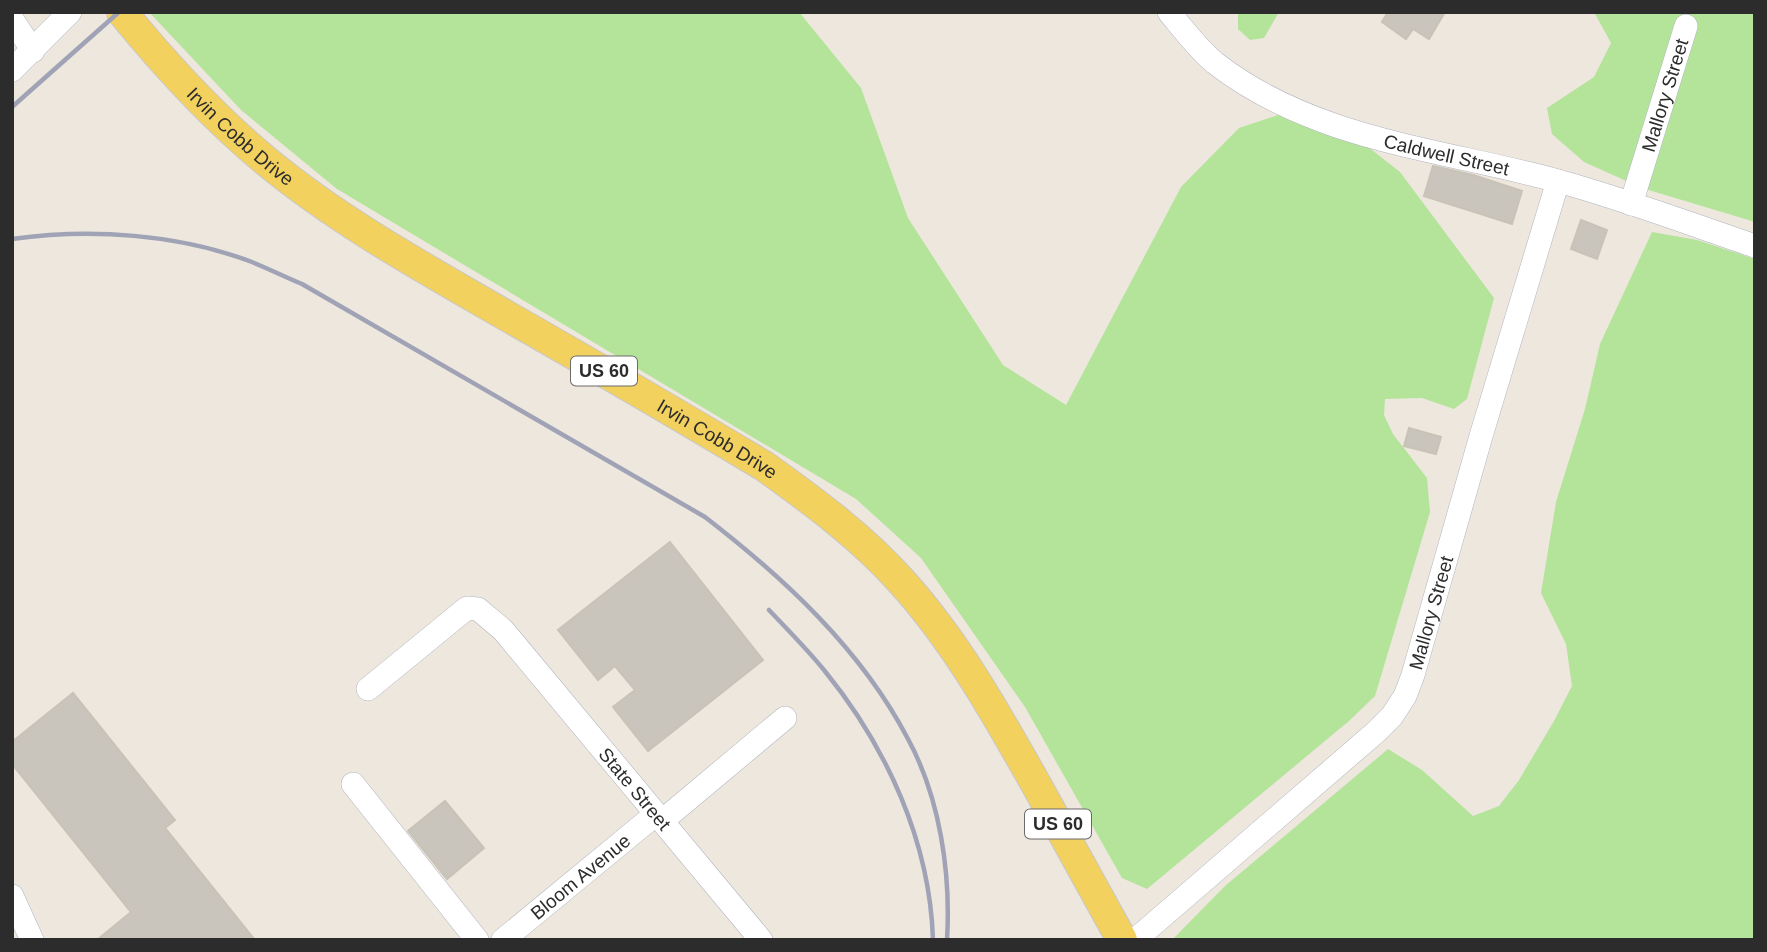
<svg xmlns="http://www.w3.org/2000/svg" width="1767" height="952" font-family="Arial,sans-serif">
<rect width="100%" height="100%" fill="#ede7de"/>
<!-- green -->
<g fill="#b3e49a">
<polygon points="149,12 799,12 861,88 908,218 1003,365 1066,405 1181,187 1239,128 1287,112 1363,143 1400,172 1494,298 1467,399 1454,409 1422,398 1385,399 1384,415 1393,434 1427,478 1430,512 1375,696 1349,721 1147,889 1122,878 1025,707 921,558 856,499 337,189 241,110"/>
<polygon points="1238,12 1279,12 1264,38 1250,40 1238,29"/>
<polygon points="1594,12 1755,12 1755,222 1642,188 1584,162 1552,134 1547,108 1594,77 1611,43"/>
<polygon points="1652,232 1697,240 1755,259 1755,940 1172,940 1225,886 1388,749 1422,770 1473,816 1499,806 1519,780 1554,721 1572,686 1566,644 1541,593 1556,502 1585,409 1600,344"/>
</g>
<!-- building -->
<g fill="#c9c5bc" stroke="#c9c3b7" stroke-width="2">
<polygon points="1388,12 1445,12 1429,39 1413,29 1406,39 1382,22"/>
<polygon points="1433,166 1473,175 1522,191 1512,224 1424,196"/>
<polygon points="1581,220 1607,230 1597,259 1571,249"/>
<polygon points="1409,428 1441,437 1436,454 1404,446"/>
<polygon points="670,542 763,660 648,751 613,707 635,690 615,666 598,680 558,630"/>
<polygon points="73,693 175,820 165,828 255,940 97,940 131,912 12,764 12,742"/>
<polygon points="445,801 484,848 447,879 408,831"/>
</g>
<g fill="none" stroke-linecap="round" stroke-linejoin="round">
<defs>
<g id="minor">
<path id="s1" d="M1169,12C1183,29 1198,49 1215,63C1314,140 1441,149 1558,181C1624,199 1690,224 1755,246"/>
<polyline points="12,19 33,51"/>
<polyline points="12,70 70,12"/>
<path id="s2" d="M1631,204L1686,26"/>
<path id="s3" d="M368,689L467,608L478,609L503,630L761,940"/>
<polyline points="353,784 477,940"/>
<polyline points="662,821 785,718"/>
<polyline points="12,896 32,940"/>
<path id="s4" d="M503,940L656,814"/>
<path id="s5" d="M1135,940L1376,732L1392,716L1405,696L1413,675L1481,436L1558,181"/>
</g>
<g id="major">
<path id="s6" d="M122,12C166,66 213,117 266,161C340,222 424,268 507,316C593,365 679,415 764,466C813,501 862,537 902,582C957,643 997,715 1037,786C1065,837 1094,889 1122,940"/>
</g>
</defs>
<!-- minor casing -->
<use href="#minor" stroke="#b2b4bf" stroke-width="24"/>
<!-- major casing -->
<use href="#major" stroke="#c8c8c8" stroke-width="32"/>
<!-- minor -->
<use href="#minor" stroke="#fff" stroke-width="23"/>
<!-- major -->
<use href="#major" stroke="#f2d15f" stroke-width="30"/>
<!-- rail -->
<g stroke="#a0a3b6" stroke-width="4.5">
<polyline points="12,107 119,12"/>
<path d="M12,239C91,228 178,234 252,262C269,269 285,277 302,284L705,517C784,578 861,649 908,739C940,798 951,873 947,940"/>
<path d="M769,610C788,630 807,649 824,670C886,746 930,841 933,940"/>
</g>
</g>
<g text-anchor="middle" stroke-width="7" stroke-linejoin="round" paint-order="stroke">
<!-- shield labels -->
<g fill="#fff" stroke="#6b6b6b" stroke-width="2">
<rect x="571" y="356.5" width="66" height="29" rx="5"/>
<rect x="1025" y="809.5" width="66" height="29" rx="5"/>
</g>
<g font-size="18" font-weight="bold" fill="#2c2c2c">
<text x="604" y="377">US 60</text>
<text x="1058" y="830">US 60</text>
</g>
<!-- street labels -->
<g font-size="19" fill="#2c2c2c" stroke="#fff">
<text dy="7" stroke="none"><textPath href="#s2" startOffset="114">Mallory Street</textPath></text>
<text dy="7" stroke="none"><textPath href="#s6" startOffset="172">Irvin Cobb Drive</textPath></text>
<text dy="7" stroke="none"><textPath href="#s1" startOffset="320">Caldwell Street</textPath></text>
<text dy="7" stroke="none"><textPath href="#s6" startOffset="738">Irvin Cobb Drive</textPath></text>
<text dy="7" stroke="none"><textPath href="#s5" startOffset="452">Mallory Street</textPath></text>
<text dy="7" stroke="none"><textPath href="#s3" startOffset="378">State Street</textPath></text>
<text dy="7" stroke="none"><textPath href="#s4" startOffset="100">Bloom Avenue</textPath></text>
</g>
</g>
<!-- border -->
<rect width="1767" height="952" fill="none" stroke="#2c2c2c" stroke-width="28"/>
</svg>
